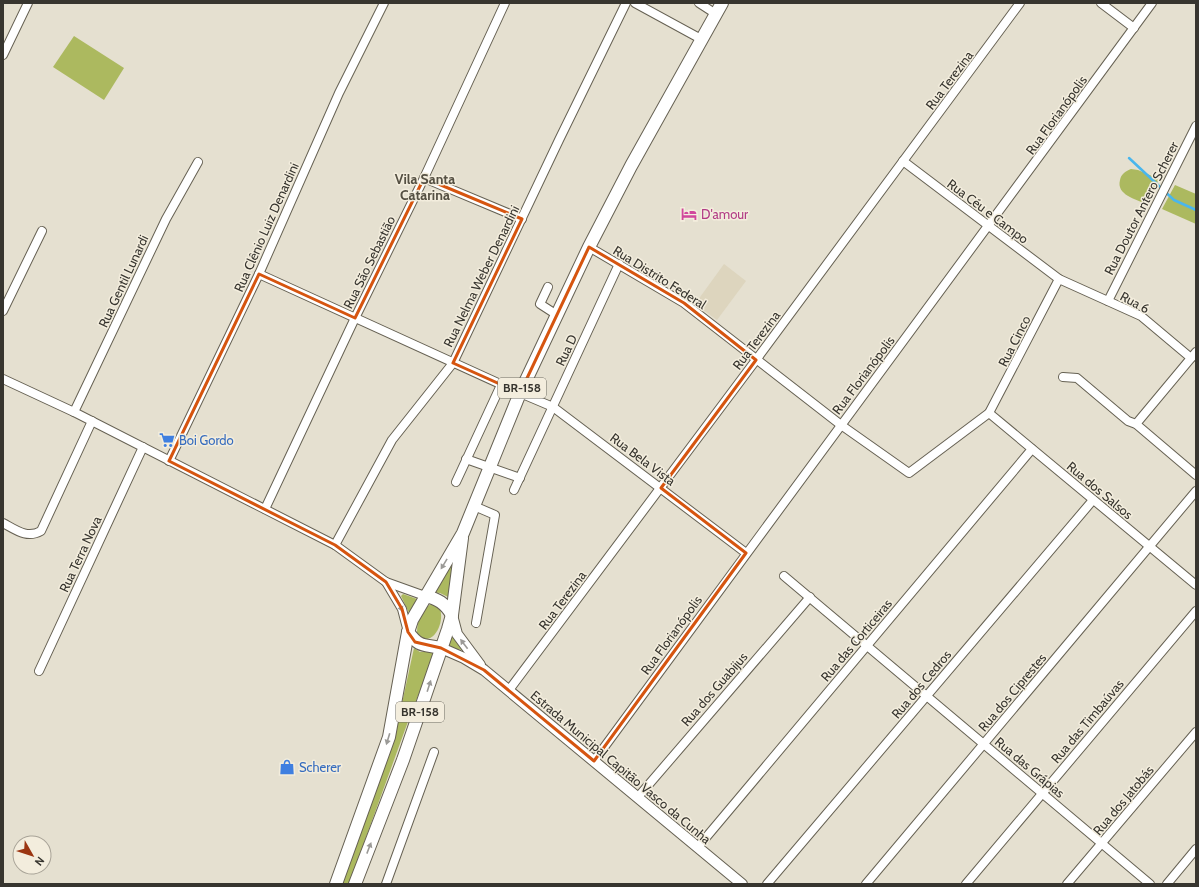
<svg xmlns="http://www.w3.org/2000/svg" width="1199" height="887" font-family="Cabin,sans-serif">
<rect width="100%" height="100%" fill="#e5e0d0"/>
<!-- built -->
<polygon fill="#ddd5be" points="724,264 746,281 717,320 695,304"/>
<!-- green -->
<g fill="#acb95f">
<polygon points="74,36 124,68 104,100 53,67"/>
<path d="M1131,169L1138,170L1159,179L1146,204C1136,199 1116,195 1120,180C1121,174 1126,171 1131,169Z"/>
<polygon points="1175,185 1196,194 1196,224 1162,209"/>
<polygon points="454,561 448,597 440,593 432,592 446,566"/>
<polygon points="403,594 417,599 409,613 401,596"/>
<path d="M433,604L440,609C444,620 437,641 423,639L417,633C417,622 421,606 433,604Z"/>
<polygon points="453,633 458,644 462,650 449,648 448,647"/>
<polygon points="414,648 420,652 434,652 427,673 410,716 349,884 341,884 397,726"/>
</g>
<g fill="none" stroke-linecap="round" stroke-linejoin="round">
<!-- stream -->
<polyline stroke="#49b6ed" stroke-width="2.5" points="1129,158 1174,200 1196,210"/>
<defs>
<g id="minor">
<polyline points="635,3 701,39"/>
<polyline points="699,3 716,14"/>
<polyline points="1101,3 1134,28"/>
<polyline points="3,55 28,3"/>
<polyline points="903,161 1059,279 1141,316 1191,358"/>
<polyline points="424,178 522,219"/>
<polyline points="589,247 684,303 841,425 909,473 989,413 1059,279"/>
<polyline points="259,274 520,393 553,407 746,553"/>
<polyline points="548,287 540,304 557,315"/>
<polyline points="1108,301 1196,126"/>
<polyline points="3,311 42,231"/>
<polyline points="1063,377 1077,378 1128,421 1136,424 1196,475"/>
<polyline points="3,379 74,412 335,545 386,582 425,596"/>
<polyline points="74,412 166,219 198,162"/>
<polyline points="989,413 1196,585"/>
<polyline points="1136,424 1196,352"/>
<polyline points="466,459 520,478"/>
<polyline points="169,461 259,274 339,93 384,3"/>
<polyline points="456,482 501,385"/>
<polyline points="514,490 619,264"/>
<polyline points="474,506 495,515 476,623"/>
<polyline points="265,509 355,318 424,178 505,3"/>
<path d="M3,523C16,530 27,539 41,531L92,421"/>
<polyline points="335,545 392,440 453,363 559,140 626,3"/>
<polyline points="784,576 1150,884"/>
<polyline points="386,582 402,609 408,632"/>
<polyline points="39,671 143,447"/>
<polyline points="509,690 756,360 1020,3"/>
<path d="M594,761C779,508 967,257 1152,3"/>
<polyline points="638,797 810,597"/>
<polyline points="698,847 1032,449"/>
<polyline points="386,884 434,752"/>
<polyline points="767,884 1093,500"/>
<polyline points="866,884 1196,491"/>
<polyline points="966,884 1196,611"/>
<polyline points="1067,884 1196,732"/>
<polyline points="1167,884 1196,849"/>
</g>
<g id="major">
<polyline points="452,615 457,634 480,665"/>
<polyline points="441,648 464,658 484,670 742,884"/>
</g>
<g id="highway">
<path d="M425,596C438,599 445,603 452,615"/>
<path d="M408,632C420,648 423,644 441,648"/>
<polyline points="336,884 389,737 408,632 412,620 463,533 520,393 589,247 631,166 722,3"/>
<polyline points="355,884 403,760 448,629 452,615 462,538"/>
</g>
</defs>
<!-- minor casing -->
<use href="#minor" stroke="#666153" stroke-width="10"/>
<!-- major casing -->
<use href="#major" stroke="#666153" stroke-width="12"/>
<!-- highway casing -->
<use href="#highway" stroke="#666153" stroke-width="14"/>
<!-- minor -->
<use href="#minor" stroke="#fff" stroke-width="8"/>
<!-- major -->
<use href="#major" stroke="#fff" stroke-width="10"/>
<!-- highway -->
<use href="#highway" stroke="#fff" stroke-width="12"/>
</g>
<!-- one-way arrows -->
<defs><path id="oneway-solid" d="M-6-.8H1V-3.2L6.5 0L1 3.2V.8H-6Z"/></defs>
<g fill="#9b9a97">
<use href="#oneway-solid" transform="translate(444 564) rotate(121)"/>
<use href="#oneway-solid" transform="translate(400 606) rotate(66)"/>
<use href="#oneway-solid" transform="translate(464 644) rotate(-127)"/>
<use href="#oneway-solid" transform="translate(429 686) rotate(-72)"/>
<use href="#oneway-solid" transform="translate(388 739) rotate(107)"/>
<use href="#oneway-solid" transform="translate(369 848) rotate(-69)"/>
</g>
<!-- marked area -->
<path fill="none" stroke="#d65510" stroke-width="3" stroke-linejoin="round" d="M424,178L522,219L453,363L520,393L589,247L684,303L756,360L661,488L746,553L594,761L484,670L441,648L415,642L408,632L402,609L386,582L335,545L169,461L259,274L355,318Z"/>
<!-- icons -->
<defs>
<symbol id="hotel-bare" viewBox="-9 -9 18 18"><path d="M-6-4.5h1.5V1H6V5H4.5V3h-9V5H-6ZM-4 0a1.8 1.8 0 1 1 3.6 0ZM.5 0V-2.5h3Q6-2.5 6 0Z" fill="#d1479c" stroke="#f3eddd" stroke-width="2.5" paint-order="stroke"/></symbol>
<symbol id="supermarket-bare" viewBox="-9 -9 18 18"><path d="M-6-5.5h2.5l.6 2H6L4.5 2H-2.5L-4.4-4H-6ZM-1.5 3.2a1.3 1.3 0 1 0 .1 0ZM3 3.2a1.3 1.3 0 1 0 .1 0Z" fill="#3f7fe0" stroke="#f3eddd" stroke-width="2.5" paint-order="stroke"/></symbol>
<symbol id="shop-bare" viewBox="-9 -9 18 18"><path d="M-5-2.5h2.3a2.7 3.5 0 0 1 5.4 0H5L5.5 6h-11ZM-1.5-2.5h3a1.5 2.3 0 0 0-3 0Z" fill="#3f7fe0" stroke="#f3eddd" stroke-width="2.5" paint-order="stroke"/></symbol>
</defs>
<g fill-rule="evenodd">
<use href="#hotel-bare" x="678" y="203" width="22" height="22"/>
<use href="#supermarket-bare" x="156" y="429" width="22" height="22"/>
<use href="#shop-bare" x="276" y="756" width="22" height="22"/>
</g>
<g text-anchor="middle" stroke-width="3" stroke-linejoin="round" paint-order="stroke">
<!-- shield labels -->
<g fill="#f3eddd" stroke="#6f6c63" stroke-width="1">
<rect x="498" y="378" width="48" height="20" rx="3"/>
<rect x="396" y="702" width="48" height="20" rx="3"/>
</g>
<g font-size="12" font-weight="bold" fill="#37352f">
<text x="522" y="392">BR-158</text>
<text x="420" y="716">BR-158</text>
</g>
<!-- street labels -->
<g font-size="13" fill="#37352f" stroke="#f3eddd">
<text transform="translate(949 80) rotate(-53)" y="5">Rua Terezina</text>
<text transform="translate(1056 115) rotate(-54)" y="5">Rua Florianópolis</text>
<text transform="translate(1141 208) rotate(-63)" y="5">Rua Doutor Antero Scherer</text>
<text transform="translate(988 211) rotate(37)" y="5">Rua Céu e Campo</text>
<text transform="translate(266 227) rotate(-66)" y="5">Rua Clênio Luiz Denardini</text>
<text transform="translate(369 262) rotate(-64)" y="5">Rua São Sebastião</text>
<text transform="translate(481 276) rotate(-64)" y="5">Rua Nelma Weber Denardini</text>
<text transform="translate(660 277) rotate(32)" y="5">Rua Distrito Federal</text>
<text transform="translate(123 281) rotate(-65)" y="5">Rua Gentil Lunardi</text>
<text transform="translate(1135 302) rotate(28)" y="5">Rua 6</text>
<text transform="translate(756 340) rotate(-53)" y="5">Rua Terezina</text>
<text transform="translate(1014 341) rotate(-63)" y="5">Rua Cinco</text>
<text transform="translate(566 350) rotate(-65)" y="5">Rua D</text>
<text transform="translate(863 375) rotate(-53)" y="5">Rua Florianópolis</text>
<text transform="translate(643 459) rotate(37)" y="5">Rua Bela Vista</text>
<text transform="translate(1100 490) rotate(40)" y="5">Rua dos Salsos</text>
<text transform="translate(80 554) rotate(-65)" y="5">Rua Terra Nova</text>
<text transform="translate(562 600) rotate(-53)" y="5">Rua Terezina</text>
<text transform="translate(671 635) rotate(-54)" y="5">Rua Florianópolis</text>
<text transform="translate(856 640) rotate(-50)" y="5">Rua das Corticeiras</text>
<text transform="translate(921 684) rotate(-50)" y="5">Rua dos Cedros</text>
<text transform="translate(714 689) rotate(-49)" y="5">Rua dos Guabijus</text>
<text transform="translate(1012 692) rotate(-50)" y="5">Rua dos Ciprestes</text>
<text transform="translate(1087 721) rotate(-50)" y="5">Rua das Timbaúvas</text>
<text transform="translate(621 767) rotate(40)" y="5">Estrada Municipal Capitão Vasco da Cunha</text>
<text transform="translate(1030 767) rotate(40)" y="5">Rua das Grápias</text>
<text transform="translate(1123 800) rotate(-50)" y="5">Rua dos Jatobás</text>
</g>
<!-- hotel labels -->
<g font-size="13" fill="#b23c85" stroke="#f3eddd" text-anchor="start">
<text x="701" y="219">D'amour</text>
</g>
<!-- shop labels -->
<g font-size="13" fill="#366cbe" stroke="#f3eddd" text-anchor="start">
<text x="179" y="445">Boi Gordo</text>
<text x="299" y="772">Scherer</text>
</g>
<!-- neighbourhood labels -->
<g font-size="14" font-weight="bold" fill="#555043" stroke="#f3eddd">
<text x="425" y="184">Vila Santa<tspan x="425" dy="16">Catarina</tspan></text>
</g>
</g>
<!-- border -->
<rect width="1199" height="887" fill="none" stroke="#37352f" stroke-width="8"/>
<!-- north arrow -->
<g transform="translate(32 855) rotate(129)"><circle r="19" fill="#f3eddd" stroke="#a8a397"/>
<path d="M0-3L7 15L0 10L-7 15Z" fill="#9b3511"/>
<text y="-6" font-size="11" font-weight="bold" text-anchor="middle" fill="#37352f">N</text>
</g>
</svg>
